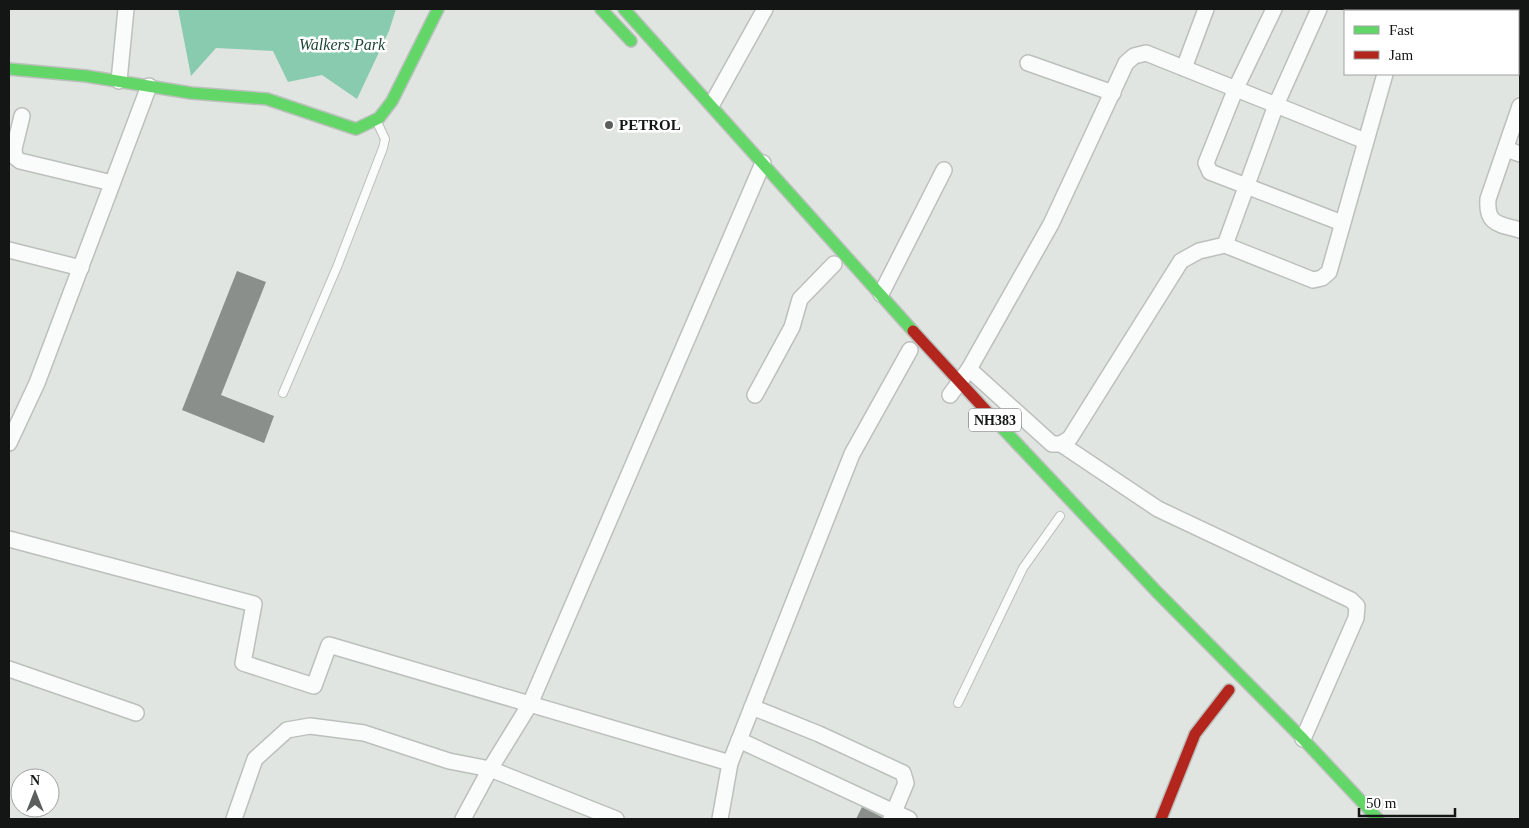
<svg xmlns="http://www.w3.org/2000/svg" width="1529" height="828" font-family="Georgia,serif">
<rect width="100%" height="100%" fill="#e0e5e2"/>
<!-- water -->
<polygon fill="#89cbaf" points="178,9 396,9 389,31 357,99 322,75 288,82 273,51 216,48 191,76"/>
<!-- building -->
<g fill="#8b8f8c">
<polygon points="237,271 266,282 221,395 274,416 264,443 182,410"/>
<polygon points="862,807 882,817 882,819 856,819"/>
</g>
<g fill="none" stroke-linecap="round" stroke-linejoin="round">
<defs>
<g id="lane">
<polyline points="283,393 337,267 383,148 385,139 377,122"/>
<polyline points="958,703 1023,568 1060,516"/>
</g>
<g id="street">
<polyline points="1274,9 1236,88 1206,163 1210,172 1342,223"/>
<polyline points="1398,9 1399,11"/>
<polyline points="1454,11 1455,9"/>
<polyline points="1028,63 1113,93"/>
<polyline points="1184,68 1206,9"/>
<polyline points="119,81 126,9"/>
<polyline points="712,104 765,9"/>
<path d="M1520,106L1488,199C1486,225 1499,224 1520,230"/>
<polyline points="22,116 14,149 15,157 20,161 112,183"/>
<polyline points="1506,149 1520,154"/>
<polyline points="1225,245 1313,280 1322,278 1329,272 1385,74"/>
<polyline points="9,250 81,268"/>
<polyline points="881,294 944,170"/>
<polyline points="969,369 1052,444 1061,444 1070,438 1181,261 1199,251 1225,245 1276,105 1365,141"/>
<polyline points="755,395 792,327 800,299 834,264"/>
<polyline points="950,395 969,369 1051,224 1126,63 1134,56 1146,53 1276,105 1319,9"/>
<polyline points="9,443 37,383 149,86"/>
<polyline points="1061,444 1158,509 1351,600 1357,606 1356,618 1303,739"/>
<polyline points="9,539 254,604 243,663 314,686 329,645 730,763"/>
<polyline points="9,669 136,713"/>
<polyline points="752,707 819,734 903,773 906,783 891,819"/>
<polyline points="739,740 909,819"/>
<polyline points="234,819 255,759 287,730 310,726 364,733 449,761 490,769 616,819"/>
<polyline points="463,819 490,769 530,704 763,163"/>
<polyline points="720,819 730,763 852,454 910,350"/>
</g>
<g id="fast">
<polyline points="601,9 631,41"/>
<polyline points="624,9 913,331"/>
<polyline points="9,69 86,76 191,93 267,99 356,129 379,118 392,101 438,9"/>
<polyline points="990,415 1157,592 1303,739 1378,819"/>
</g>
<g id="jam">
<polyline points="913,331 990,415"/>
<polyline points="1161,819 1195,734 1229,690"/>
</g>
</defs>
<!-- lane casing -->
<use href="#lane" stroke="#bcc0bd" stroke-width="10"/>
<!-- street casing -->
<use href="#street" stroke="#bcc0bd" stroke-width="18"/>
<!-- fast casing -->
<use href="#fast" stroke="#bcc0bd" stroke-width="14"/>
<!-- jam casing -->
<use href="#jam" stroke="#bcc0bd" stroke-width="14"/>
<!-- lane -->
<use href="#lane" stroke="#fafbfb" stroke-width="8"/>
<!-- street -->
<use href="#street" stroke="#fafbfb" stroke-width="15"/>
<!-- fast -->
<use href="#fast" stroke="#63d668" stroke-width="11"/>
<!-- jam -->
<use href="#jam" stroke="#b3261e" stroke-width="11"/>
</g>
<!-- markers -->
<circle fill="#5b5e5c" stroke="#fff" stroke-width="2" cx="609" cy="125" r="5"/>
<g text-anchor="middle" stroke-width="5" stroke-linejoin="round" paint-order="stroke">
<!-- shield labels -->
<rect fill="#fff" stroke="#5a5c5a" stroke-width="1" x="969" y="408.5" width="52" height="23" rx="4"/>
<g font-size="14" font-weight="bold" fill="#131614">
<text x="995" y="425">NH383</text>
</g>
<!-- poi labels -->
<g font-size="15" font-weight="bold" fill="#131614" stroke="#fff" text-anchor="start">
<text x="619" y="130">PETROL</text>
</g>
<!-- water labels -->
<g font-size="16" font-style="italic" fill="#1f4736" stroke="#fff">
<text x="342" y="50">Walkers Park</text>
</g>
</g>
<!-- border -->
<rect width="1529" height="828" fill="none" stroke="#131614" stroke-width="20"/>
<!-- legend -->
<rect x="1344" y="10" width="175" height="65" fill="#ffffff" stroke="#a1a2a1"/>
<rect x="1354" y="26" width="25" height="8" fill="#63d668" stroke="#a1a2a1"/>
<text x="1389" y="35" font-size="15" fill="#131614">Fast</text>
<rect x="1354" y="51" width="25" height="8" fill="#b3261e" stroke="#a1a2a1"/>
<text x="1389" y="60" font-size="15" fill="#131614">Jam</text>
<!-- north arrow -->
<g transform="translate(35 793)"><circle r="24" fill="#ffffff" stroke="#a1a2a1"/>
<path d="M0-4L9 19L0 12L-9 19Z" fill="#5b5e5c"/>
<text y="-8" font-size="14" font-weight="bold" text-anchor="middle" fill="#131614">N</text>
</g>
<!-- scale -->
<path d="M1359 808v8h96v-8" fill="none" stroke="#131614" stroke-width="2.5"/>
<text x="1366" y="808" font-size="15" fill="#131614" stroke="#ffffff" stroke-width="4" paint-order="stroke">50 m</text>
</svg>
